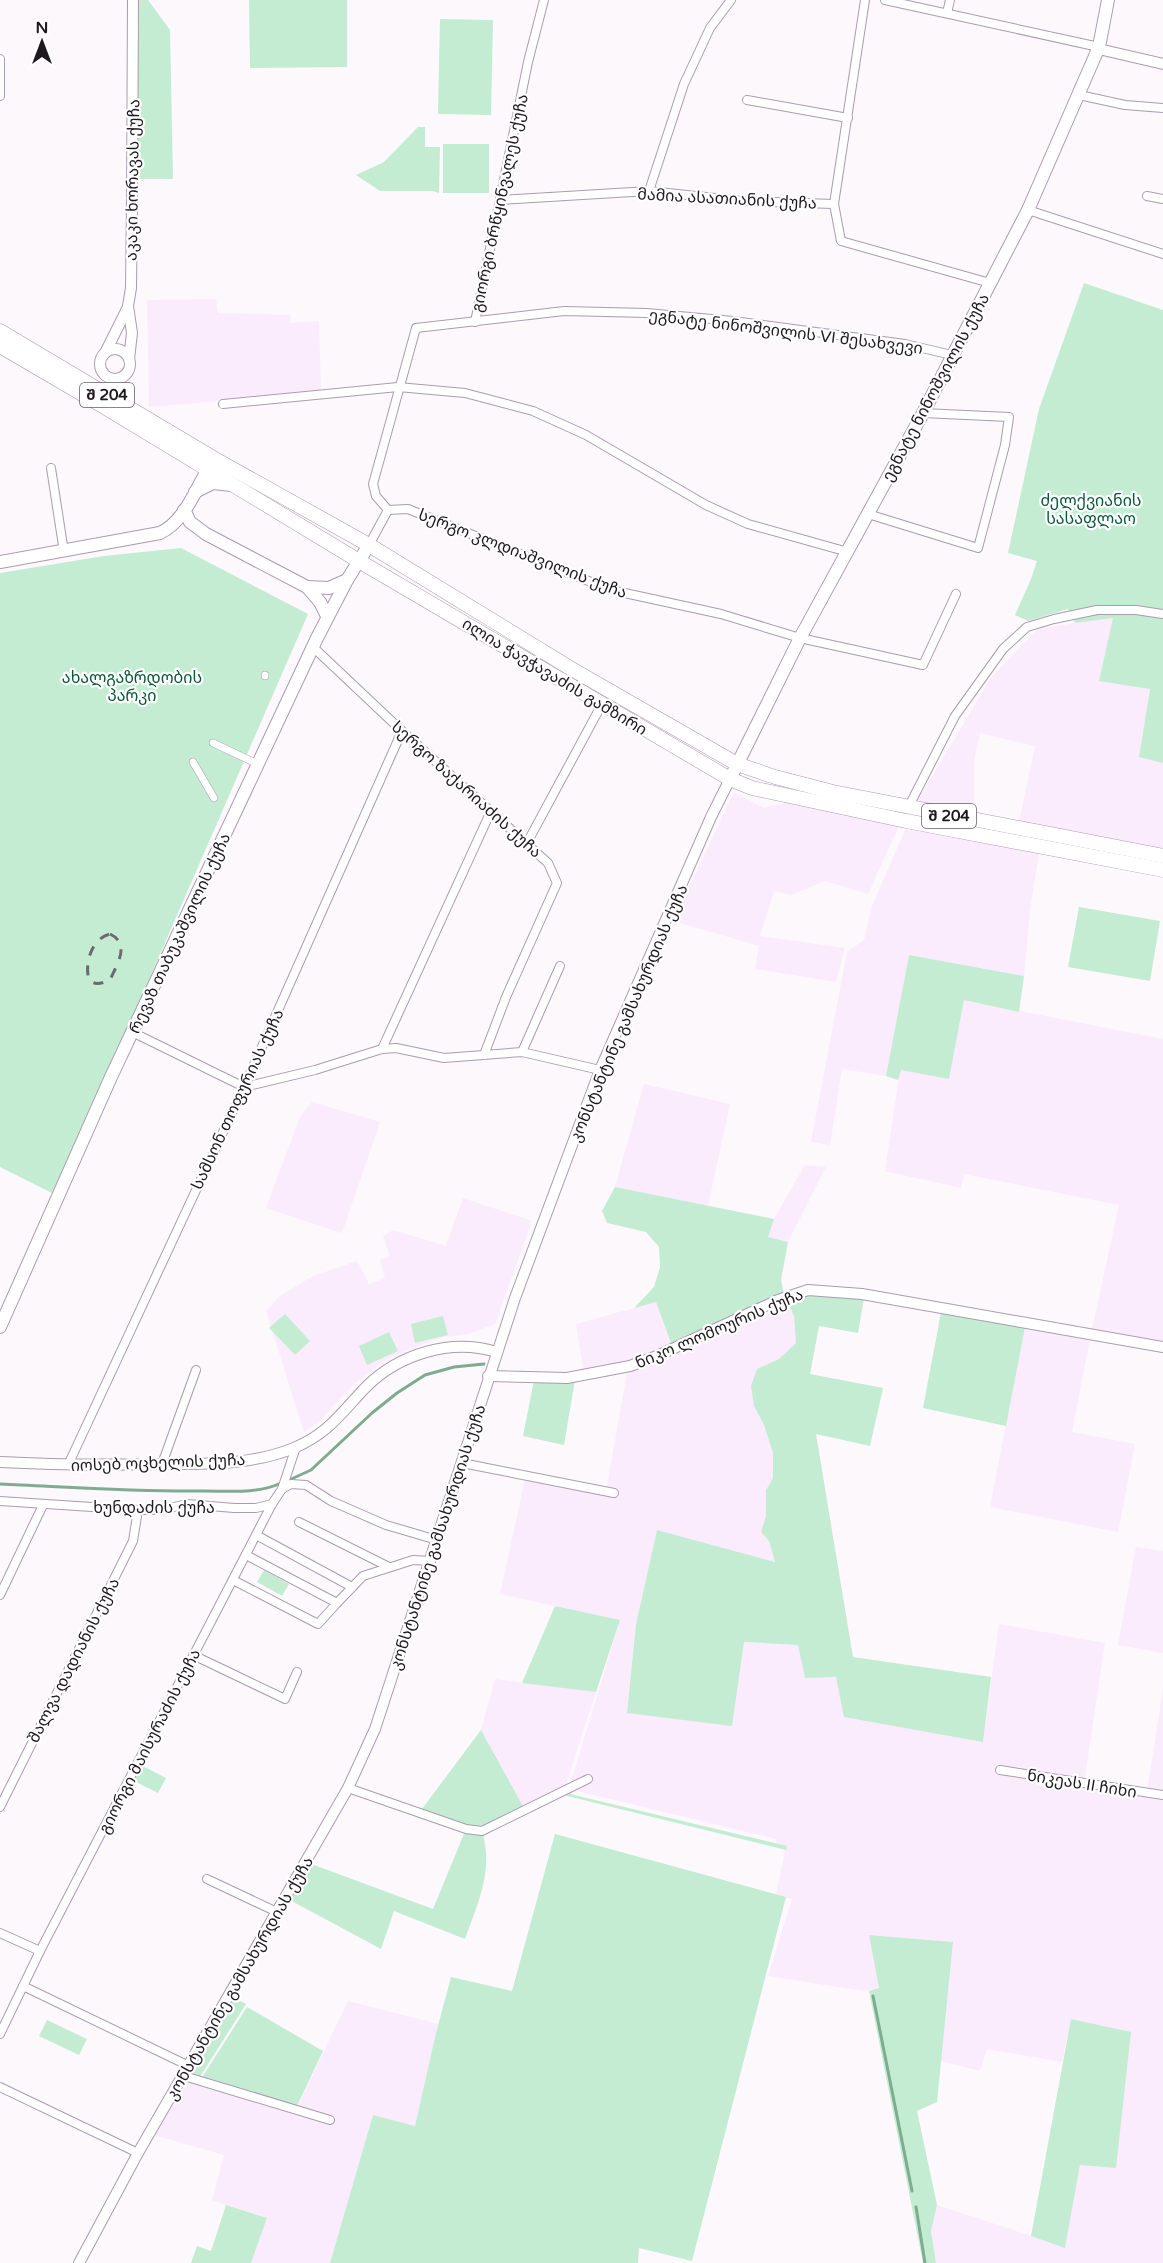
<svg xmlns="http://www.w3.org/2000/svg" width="1163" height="2263" font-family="'Varela Round','Noto Sans Georgian',sans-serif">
<rect width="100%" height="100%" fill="#fcf8fc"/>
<!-- built -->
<g fill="#faecfd">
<polygon points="216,299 218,313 290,315 291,323 319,321 321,392 149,407 147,300"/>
<polygon points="1114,617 1099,680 1150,689 1139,757 1163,763 1163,853 1018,827 1035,746 980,733 974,761 974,817 914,807 992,676 1038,629"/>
<polygon points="734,792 764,808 790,802 899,826 868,894 825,881 791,895 774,891 760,936 845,948 836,982 755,969 759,946 673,921"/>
<polygon points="906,828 1039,853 1030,910 1024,976 909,955 886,1076 842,1069 830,1145 811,1142 847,952 864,940 872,906"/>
<polygon points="964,1000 1163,1039 1163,1347 1091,1334 1072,1432 1135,1444 1118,1532 990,1507 1026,1322 1091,1334 1119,1205 964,1174 961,1188 885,1171 900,1070 949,1078"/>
<polygon points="644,1084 730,1104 708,1206 615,1187"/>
<polygon points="312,1102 380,1122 342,1233 266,1208 300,1117"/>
<polygon points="805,1165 826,1167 788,1242 767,1237 774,1219"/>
<polygon points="463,1198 532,1221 495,1324 469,1334 444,1337 423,1344 385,1360 353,1385 318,1422 304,1432 266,1311 280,1296 313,1276 357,1261 369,1284 385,1278 380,1260 390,1256 383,1236 393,1230 446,1246"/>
<polygon points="784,1294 794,1316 796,1343 779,1359 757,1369 754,1406 764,1425 773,1453 773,1478 766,1490 766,1516 762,1532 769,1541 775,1562 657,1530 636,1624 627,1712 744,1642 799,1645 805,1678 836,1676 983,1742 999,1624 1105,1643 1084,1783 1147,1792 1163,1689 1163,2263 936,2263 931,2231 937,2205 1065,2247 1080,2165 1115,2168 1130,2032 1071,2019 1062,2062 987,2049 980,2071 941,2061 953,1942 869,1935 879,1988 864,1991 768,1976 792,1899 776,1895 786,1846 776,1843 776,1839 569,1789 524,1808 481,1730 495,1679 596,1692 567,1781 569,1788 620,1620 500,1594 526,1475 606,1491 629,1362 584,1374 576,1324 656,1302 671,1343"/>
<polygon points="1136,1547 1163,1551 1163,1653 1118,1645"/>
<polygon points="348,2001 438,2024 415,2126 373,2115 330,2263 251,2263 267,2218 212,2200 224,2155 150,2134 184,2076 296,2110"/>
</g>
<!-- green -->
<g fill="#c3ecd3">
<polygon points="133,0 148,0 170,30 173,179 136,179"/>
<polygon points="249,0 347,0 347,67 250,68"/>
<polygon points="440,19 493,20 491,115 438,114"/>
<polygon points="418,127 425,127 425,147 440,147 439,193 433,191 380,191 356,175 384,162"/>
<rect x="443" y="144" width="46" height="49"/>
<polygon points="1084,283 1163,310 1163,763 1139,757 1150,689 1099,681 1113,618 1075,623 1068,609 1028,621 1015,615 1031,579 1037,561 1008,553 1039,409"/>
<polygon points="181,548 308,614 128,1028 52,1193 0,1167 0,573 104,556"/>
<polygon points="1079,907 1160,921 1150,981 1068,967"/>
<polygon points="909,955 1024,976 1019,1012 964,1000 949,1079 901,1070 898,1080 886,1076"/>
<polygon points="615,1187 774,1219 768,1237 788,1242 781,1280 784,1294 865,1292 858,1333 819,1326 810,1374 883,1388 870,1446 816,1434 853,1657 991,1677 983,1742 844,1717 836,1677 805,1678 798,1645 744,1642 732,1726 627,1713 636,1624 657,1530 775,1562 769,1541 761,1532 766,1516 766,1490 773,1478 773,1453 764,1425 754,1406 751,1386 757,1369 779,1359 796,1343 794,1316 784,1294 671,1343 656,1302 634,1308 654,1287 660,1267 659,1247 646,1232 607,1223 602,1211"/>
<polygon points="942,1307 1026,1322 1006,1426 923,1408"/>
<polygon points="285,1314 310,1341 295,1355 269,1328"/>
<polygon points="443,1316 448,1335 415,1343 411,1324"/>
<polygon points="389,1332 398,1351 367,1365 359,1346"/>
<polygon points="576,1374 564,1445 523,1436 535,1375"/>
<polygon points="264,1570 289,1584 282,1596 257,1582"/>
<polygon points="555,1606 620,1620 596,1692 522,1683"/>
<path d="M481,1730L524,1808L482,1831C494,1870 478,1902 465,1939L394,1911L381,1949L286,1898L306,1862L433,1909L466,1829L419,1813Z"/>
<polygon points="141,1765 166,1778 158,1793 134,1781"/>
<polygon points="569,1789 570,1794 787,1846 786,1850 559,1794"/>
<polygon points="555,1834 786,1897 692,2261 639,2248 638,2263 330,2263 373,2115 415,2126 435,2037 451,1977 512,1991"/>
<polygon points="869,1935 953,1942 937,2102 917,2111 937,2205 931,2231 936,2263 923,2263 869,1991 879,1988"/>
<polygon points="229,1995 246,2004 198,2080 184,2076"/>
<polygon points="247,2007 323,2051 296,2108 201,2079"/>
<polygon points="1071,2019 1131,2032 1116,2168 1080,2165 1065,2248 1031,2236"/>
<polygon points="47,2020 87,2039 79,2055 39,2036"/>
<polygon points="226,2205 267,2218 251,2263 191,2263 197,2246 211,2251"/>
</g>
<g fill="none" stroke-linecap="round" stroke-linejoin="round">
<!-- stream -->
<g stroke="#7fab90" stroke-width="3">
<polyline points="287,1481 311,1470 372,1413 397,1393 425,1375 454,1367 484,1364"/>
<path d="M0,1484C68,1487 136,1492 204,1491C229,1491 258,1494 281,1483"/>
<polyline points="873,1996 912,2191"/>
<polyline points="916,2207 925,2263"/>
</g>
<defs>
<g id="pedestrian">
<polyline points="265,675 265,676"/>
<polyline points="213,743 258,764"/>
<polyline points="193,762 214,798"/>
</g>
<g id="minor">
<polyline points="885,0 1099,47"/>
<polyline points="947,13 950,0"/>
<polyline points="0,59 0,96"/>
<polyline points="1079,95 1125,105 1163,108"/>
<polyline points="747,100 848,118"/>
<polyline points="649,191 684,84 710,28 731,0"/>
<polyline points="1147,196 1163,199"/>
<polyline points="501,200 649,191 743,201 834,204 841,241 990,283"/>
<polyline points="834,204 865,0"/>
<polyline points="1028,210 1163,254"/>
<polyline points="475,322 528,62 544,0"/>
<polyline points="223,404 398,387 465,393 533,411 586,435 706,505 748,524 848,552"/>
<polyline points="51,468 64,552"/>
<polyline points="388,510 376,496 373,484 416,328 564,311 647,313 733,321 905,344 952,355"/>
<polyline points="388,510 408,509 611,590 721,614 800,638 923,665 956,594"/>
<polyline points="868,514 978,548 1005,445 1009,417 923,413"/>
<polyline points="369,545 388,510"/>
<polyline points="313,647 402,731 548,863 557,883 506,997 484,1055"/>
<polyline points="908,808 955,716 1003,649 1027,627 1054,619 1097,610 1136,610 1163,614"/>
<polyline points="527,843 602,704"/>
<polyline points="132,1032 244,1087 315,1070 382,1049 396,1048 444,1058 522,1052 600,1070"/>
<polyline points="382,1049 491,811"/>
<polyline points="522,1052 560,966"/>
<polyline points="462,1463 614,1493"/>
<polyline points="162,1464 196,1370"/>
<polyline points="68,1465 244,1087 402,731"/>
<polyline points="282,1489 291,1484 306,1485 331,1501 386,1525 437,1540"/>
<polyline points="0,1501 138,1510 161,1510 187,1504 234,1508 256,1508 272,1504"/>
<polyline points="299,1522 389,1567"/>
<polyline points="256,1535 352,1587"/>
<polyline points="246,1555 337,1603 363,1576 413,1560 431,1561"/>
<polyline points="233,1580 318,1624 337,1603"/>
<polyline points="0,1595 43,1505"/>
<polyline points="193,1655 285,1699 297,1672"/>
<polyline points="1000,1770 1163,1795"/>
<polyline points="348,1788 466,1829 482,1831 588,1779"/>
<polyline points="0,1807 133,1541 138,1510"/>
<polyline points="207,1879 277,1912"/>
<polyline points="0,1933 40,1951"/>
<polyline points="23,1986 189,2066"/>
<polyline points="0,2034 40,1951 272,1504 282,1489 296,1447"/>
<polyline points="184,2076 330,2120"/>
<polyline points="0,2087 138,2153"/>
</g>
<g id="tertiary">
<polyline points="1099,47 1103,50 1163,64"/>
<circle cx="115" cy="364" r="15"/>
<polyline points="105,353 128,307"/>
<polyline points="129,359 132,333 128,306 131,288 132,201 133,0"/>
<polyline points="488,1376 567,1378 630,1366 657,1356 778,1300 808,1290 862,1294 1163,1347"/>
<path d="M0,1462C55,1465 109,1465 164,1464C209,1464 252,1465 294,1448C329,1433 341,1413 366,1387C399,1354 451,1338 496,1352"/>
<polyline points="79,2263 138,2153 348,1788 375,1729 515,1298 600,1070 711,817 730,779"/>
</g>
<g id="secondary">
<polyline points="195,492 213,483 232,485"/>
<polyline points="184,510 190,522 206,534 307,587 320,602 327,616"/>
<path d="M0,562L160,533C187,520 196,486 212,463"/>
<polyline points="307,587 329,588 347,580"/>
<polyline points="730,779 800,638 923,413 1028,210 1099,47 1108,0"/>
<polyline points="0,1327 111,1077 317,638 347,580 369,545"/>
</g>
<g id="primary">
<polyline points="0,331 215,459 369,545 570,668 737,764 775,777 833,792 1163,856"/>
<polyline points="0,346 106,408 359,561 730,779 752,788 906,821 1163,870"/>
</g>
</defs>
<!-- pedestrian casing -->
<use href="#pedestrian" stroke="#ac9baf" stroke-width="8"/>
<!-- minor casing -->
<use href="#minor" stroke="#ac9baf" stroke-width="10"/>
<!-- tertiary casing -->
<use href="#tertiary" stroke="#ac9baf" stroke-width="12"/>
<!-- secondary casing -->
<use href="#secondary" stroke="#ac9baf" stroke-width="14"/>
<!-- primary casing -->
<use href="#primary" stroke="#ac9baf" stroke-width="15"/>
<!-- pedestrian -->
<use href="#pedestrian" stroke="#fff" stroke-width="7"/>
<!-- minor -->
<use href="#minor" stroke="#fff" stroke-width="8"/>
<!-- tertiary -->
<use href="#tertiary" stroke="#fff" stroke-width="10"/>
<!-- secondary -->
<use href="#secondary" stroke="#fff" stroke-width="12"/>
<!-- primary -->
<use href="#primary" stroke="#fff" stroke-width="14"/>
<!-- rail -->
<path stroke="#6e696f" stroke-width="3" stroke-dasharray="10 10" stroke-linecap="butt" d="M110,934C131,944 117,964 110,980C102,983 96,986 89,980C84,963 92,938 110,934Z"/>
</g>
<g text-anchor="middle" stroke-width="4.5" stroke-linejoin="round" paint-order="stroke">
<!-- shield labels -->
<g fill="#fff" stroke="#625d62" stroke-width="1.5">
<rect x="80" y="383" width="54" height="24" rx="4.5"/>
<rect x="922" y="804" width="54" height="24" rx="4.5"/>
</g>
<g font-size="15" font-weight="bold" fill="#1e181f">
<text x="107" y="400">შ 204</text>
<text x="949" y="821">შ 204</text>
</g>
<!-- street labels -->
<g font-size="16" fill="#1e181f" stroke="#fff">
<text transform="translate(132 180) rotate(-89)" y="6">აკაკი ხორავას ქუჩა</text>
<text transform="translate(727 198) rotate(3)" y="6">მამია ასათიანის ქუჩა</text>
<text transform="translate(499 203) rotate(-78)" y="6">გიორგი ბრწყინვალეს ქუჩა</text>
<text transform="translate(786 331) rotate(7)" y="6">ეგნატე ნინოშვილის VI შესახვევი</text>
<text transform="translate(935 387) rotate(-62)" y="6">ეგნატე ნინოშვილის ქუჩა</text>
<text transform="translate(523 553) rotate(21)" y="6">სერგო კლდიაშვილის ქუჩა</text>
<text transform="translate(555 676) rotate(31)" y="6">ილია ჭავჭავაძის გამზირი</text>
<text transform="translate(467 789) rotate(42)" y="6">სერგო ზაქარიაძის ქუჩა</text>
<text transform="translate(179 933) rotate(-65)" y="6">რევაზ თაბუკაშვილის ქუჩა</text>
<text transform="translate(628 1013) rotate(-67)" y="6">კონსტანტინე გამსახურდიას ქუჩა</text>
<text transform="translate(237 1099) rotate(-65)" y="6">სამსონ თოფურიას ქუჩა</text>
<text transform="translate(719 1328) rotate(-23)" y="6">ნიკო ლომოურის ქუჩა</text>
<text transform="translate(158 1462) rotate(-2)" y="6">იოსებ ოცხელის ქუჩა</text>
<text x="154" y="1513">ხუნდაძის ქუჩა</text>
<text transform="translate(437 1537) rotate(-72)" y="6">კონსტანტინე გამსახურდიას ქუჩა</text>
<text transform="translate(73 1660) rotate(-63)" y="6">შალვა დადიანის ქუჩა</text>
<text transform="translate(149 1741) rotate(-63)" y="6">გიორგი მაისურაძის ქუჩა</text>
<text transform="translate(1082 1783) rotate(9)" y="6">ნიკეას II ჩიხი</text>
<text transform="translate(239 1978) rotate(-60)" y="6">კონსტანტინე გამსახურდიას ქუჩა</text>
</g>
<!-- park labels -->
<g font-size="16" fill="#075835" stroke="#fff">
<text x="1091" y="506">ძელქვიანის<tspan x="1091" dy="18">სასაფლაო</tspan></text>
<text x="132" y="683">ახალგაზრდობის<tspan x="132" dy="18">პარკი</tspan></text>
</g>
</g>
<!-- north arrow -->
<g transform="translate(42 42)" stroke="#ffffff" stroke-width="4.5" paint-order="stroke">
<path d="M0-4.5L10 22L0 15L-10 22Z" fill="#1e181f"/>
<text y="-9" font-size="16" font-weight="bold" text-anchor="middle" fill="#1e181f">N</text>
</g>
</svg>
